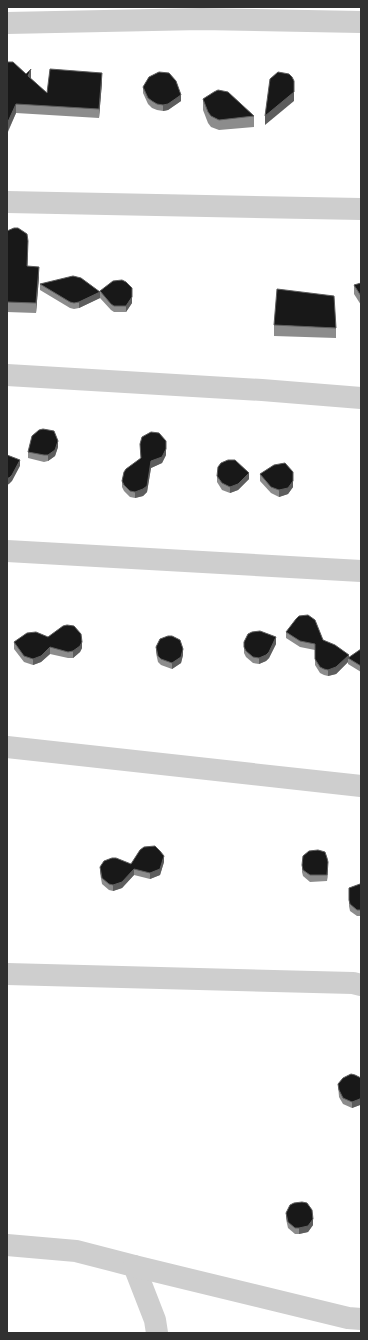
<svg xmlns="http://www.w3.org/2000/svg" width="368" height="1340" font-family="'Archivo Narrow',sans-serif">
<rect width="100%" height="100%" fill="#fff"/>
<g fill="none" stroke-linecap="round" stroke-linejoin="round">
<!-- minor -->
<g stroke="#cecece" stroke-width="22">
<polyline points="7,23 201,19 361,22"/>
<polyline points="7,202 361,209"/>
<polyline points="7,375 262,390 361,398"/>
<polyline points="7,551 361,571"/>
<polyline points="7,747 361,786"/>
<polyline points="7,974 353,983 361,985"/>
<polyline points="7,1245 76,1251 134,1266 155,1320 157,1333"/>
<polyline points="134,1266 348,1318 361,1319"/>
</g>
</g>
<!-- wall -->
<g fill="#8c8c8c">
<polygon points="7,62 31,79 47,93 102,82 99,118 16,113 8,132"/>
<polygon points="143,87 181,101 168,110 163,111 157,110 152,108 148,104 143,93"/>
<polygon points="203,99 254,116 254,127 219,130 211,127 208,123 203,110"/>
<polygon points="7,231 28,250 27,267 39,277 36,313 7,312"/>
<polygon points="361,283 361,305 354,294 354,285"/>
<polygon points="40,284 100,292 132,303 126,312 114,312 111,310 100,298 79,308 74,309 70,308 40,290"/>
<polygon points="274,325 336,328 336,338 274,336"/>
<polygon points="140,444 166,455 162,463 151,468 147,492 143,496 135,498 130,497 124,491 122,487 122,481 141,458"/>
<polygon points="58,447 55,456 48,461 44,462 28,458 28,452"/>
<polygon points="260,474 293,487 288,494 279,497 271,493 260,481"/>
<polygon points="217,476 249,479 238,490 230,493 222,490 217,482"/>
<polygon points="286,632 323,640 349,658 361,649 361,672 348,664 348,662 336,674 328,676 324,675 320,673 315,665 315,650 300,647 286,638"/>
<polygon points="48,637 82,648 80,652 73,658 68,658 50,654 41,662 33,665 24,662 14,649 14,642"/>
<polygon points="244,642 276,644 269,658 266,661 259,664 253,663 246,657 244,653"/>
<polygon points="156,647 183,655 181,663 172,669 161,665 158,662 156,653"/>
<polygon points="164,862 160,875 150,879 134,875 122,888 113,891 109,890 102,884 100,873 100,867"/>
<polygon points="302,865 328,868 327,881 310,882 303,876 302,872"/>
<polygon points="361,884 361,916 357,916 350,911 349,906 349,888"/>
<polygon points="361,1078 361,1104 360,1105 352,1108 343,1104 339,1097 338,1084"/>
<polygon points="286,1213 313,1225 308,1232 299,1234 295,1234 288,1228 286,1219"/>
</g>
<!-- shaded-wall -->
<g fill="#5d5d5d">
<polygon points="31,69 31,78 28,85 28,76"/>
<polygon points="102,73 102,82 99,118 99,109"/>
<polygon points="294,81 294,101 265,125 265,116"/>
<polygon points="181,95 181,101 168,110 163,111 163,105"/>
<polygon points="16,104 16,113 7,133 7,124"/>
<polygon points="28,241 28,250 27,276 27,266"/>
<polygon points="39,267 39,277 36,313 36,303"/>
<polygon points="100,292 100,298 79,308 79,302"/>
<polygon points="132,297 132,303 126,312 126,306"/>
<polygon points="58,441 58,447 55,456 48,461 48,455"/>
<polygon points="166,449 166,455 162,463 151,468 147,492 143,496 135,498 135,492 151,461"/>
<polygon points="20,460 20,466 12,481 9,484 7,485 7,478"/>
<polygon points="249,473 249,479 238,490 230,493 230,487"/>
<polygon points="293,481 293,487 288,494 279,497 279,490"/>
<polygon points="276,637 276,644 269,658 266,661 259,664 259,658"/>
<polygon points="82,642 82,648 80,652 73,658 73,651"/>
<polygon points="50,647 50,654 41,662 33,665 33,659"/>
<polygon points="183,649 183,655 181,663 172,669 172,663"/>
<polygon points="349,655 349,659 348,658 348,662 336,674 328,676 328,670"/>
<polygon points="164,856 164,862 160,875 150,879 150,873"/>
<polygon points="328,862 328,868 327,881 327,875"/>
<polygon points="134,869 134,875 122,888 113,891 113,885"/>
<polygon points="361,1097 361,1104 360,1105 352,1108 352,1102"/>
<polygon points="313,1219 313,1225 308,1232 299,1234 299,1228"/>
</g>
<!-- building -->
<g fill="#181818" stroke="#5d5d5d">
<polygon points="7,62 13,62 26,74 31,69 28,76 47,93 50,69 102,73 99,109 16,104 7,124"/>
<polygon points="159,72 169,73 176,81 181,95 168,104 163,105 157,104 152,101 148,98 143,87 149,77"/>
<polygon points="278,72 289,74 292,77 294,81 294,92 265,116 270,79"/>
<polygon points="218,90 228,92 254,116 219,120 211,116 208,112 203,99 214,92"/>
<polygon points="14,228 18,228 27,234 28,241 27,266 39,267 36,303 7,302 7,231"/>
<polygon points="73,276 81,278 100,292 79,302 74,303 70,302 40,284"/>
<polygon points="122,280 126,282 132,288 132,297 126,306 114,306 111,304 100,291 113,281"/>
<polygon points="361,283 361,296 354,285"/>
<polygon points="277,289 334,296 336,328 274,325"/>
<polygon points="43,429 54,431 58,441 55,450 48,455 44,455 28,452 32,436 39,430"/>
<polygon points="151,432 159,433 166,441 166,449 162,457 151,461 147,486 143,489 135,492 130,491 124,485 122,481 124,472 126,469 141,458 140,444 142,437"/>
<polygon points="7,455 20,460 12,475 9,478 7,478"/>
<polygon points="228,460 235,460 249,473 238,484 230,487 222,483 217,476 218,467 221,463"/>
<polygon points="285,463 293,472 293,481 288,488 279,490 271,487 260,474 274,465"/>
<polygon points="308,615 315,620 323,640 335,645 349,655 336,667 328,670 324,669 320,667 315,659 315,644 300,641 286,632 296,619 299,616"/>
<polygon points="67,625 74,626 81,634 82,642 80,646 73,651 68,652 50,647 41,656 33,659 24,656 14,642 27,633 36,632 48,637 63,626"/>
<polygon points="260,631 276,637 269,652 266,655 259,658 253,657 246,651 244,647 244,642 248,634 252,632"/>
<polygon points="168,636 172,636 180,640 183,649 181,657 172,663 161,659 158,656 156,647 160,639"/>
<polygon points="361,649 361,666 348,658"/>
<polygon points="155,846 160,851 164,856 160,869 150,873 134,869 122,882 113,885 109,884 102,878 100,867 104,861 112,858 116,858 131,864 140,850 144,847"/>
<polygon points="318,850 325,852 327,858 328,862 327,875 310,875 303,870 302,865 303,856 309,851"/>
<polygon points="360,884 361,884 361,910 357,910 350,904 349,900 349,888"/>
<polygon points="351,1074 355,1075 361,1078 361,1097 360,1099 352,1102 343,1098 339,1090 338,1084 343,1078"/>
<polygon points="302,1202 307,1203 312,1210 313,1219 308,1226 299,1228 295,1228 288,1222 286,1213 290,1205 294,1203"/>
</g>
<!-- border -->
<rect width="368" height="1340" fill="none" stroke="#313131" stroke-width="16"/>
</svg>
